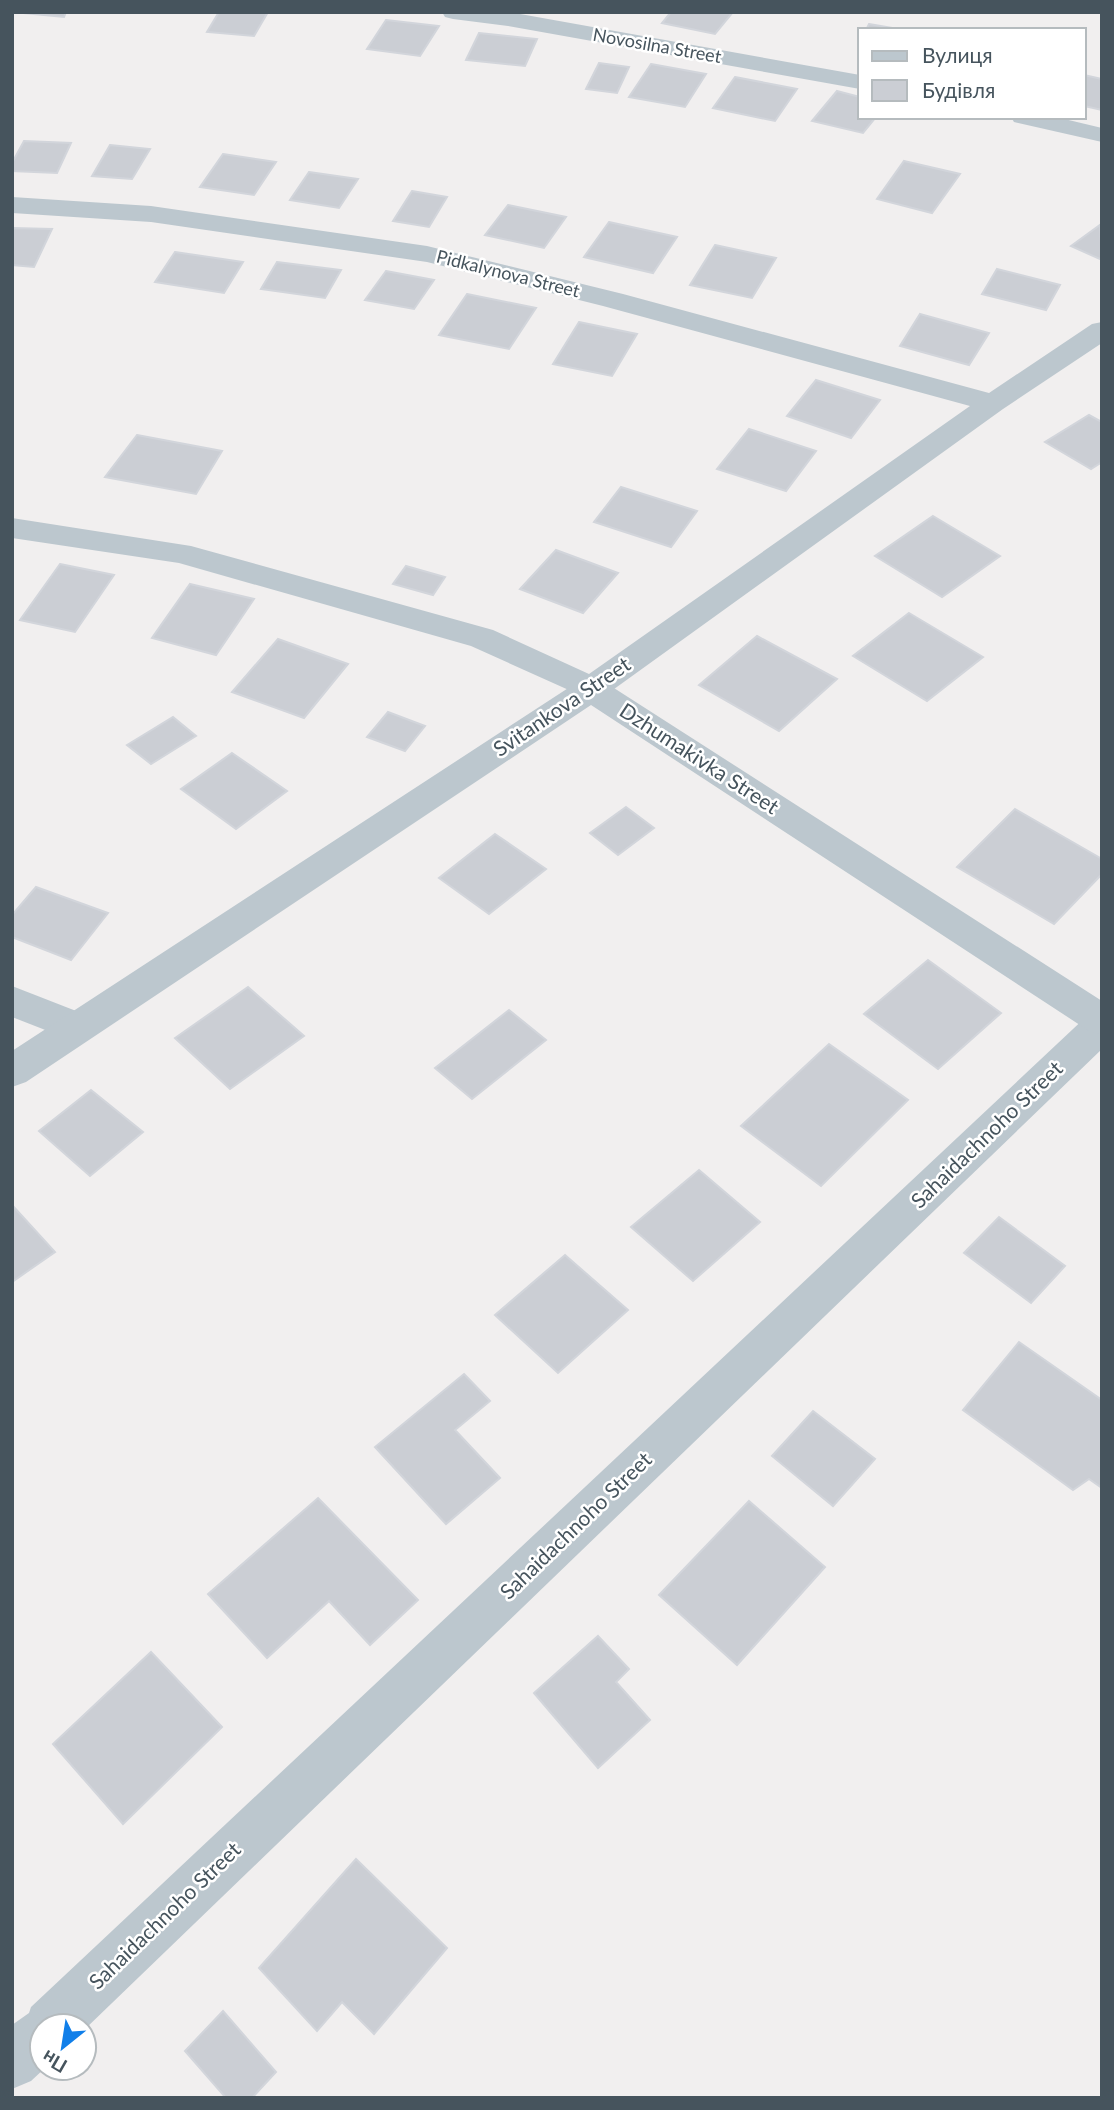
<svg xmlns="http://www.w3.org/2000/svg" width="1114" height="2110" font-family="Lato,sans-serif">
<rect width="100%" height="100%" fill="#f1efef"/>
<!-- building -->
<g fill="#cbced4" stroke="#d2d5db" stroke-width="2">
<polygon points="13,12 66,12 64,17"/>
<polygon points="219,12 268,12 254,36 207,32"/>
<polygon points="671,12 733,12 715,34 662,23"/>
<polygon points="386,20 439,26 420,56 367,49"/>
<polygon points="869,24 904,30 866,30"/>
<polygon points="479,33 537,39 525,66 466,60"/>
<polygon points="599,63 629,67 617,93 586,89"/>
<polygon points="651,64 706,74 685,107 629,97"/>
<polygon points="1084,75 1102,79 1102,110 1084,106"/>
<polygon points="735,77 797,89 775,121 713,108"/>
<polygon points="837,91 860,97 860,117 876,117 863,133 812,121"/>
<polygon points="24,141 71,143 57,173 12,171 12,163"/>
<polygon points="110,145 150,149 132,179 92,176"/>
<polygon points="223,154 276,162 254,195 200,187"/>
<polygon points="904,161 960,174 932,213 877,199"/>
<polygon points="309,172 358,179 339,208 290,200"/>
<polygon points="412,191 447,197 429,227 393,221"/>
<polygon points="508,205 566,217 544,248 485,235"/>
<polygon points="609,222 677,237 653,273 584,257"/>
<polygon points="1100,225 1102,260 1071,246"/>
<polygon points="12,228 52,229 34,267 12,265"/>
<polygon points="715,245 776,258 752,298 690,285"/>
<polygon points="175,252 243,262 224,293 155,282"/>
<polygon points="277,262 341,270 325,298 261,289"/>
<polygon points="997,269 1060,285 1046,310 982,294"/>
<polygon points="386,271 434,280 414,309 365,300"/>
<polygon points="467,294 536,308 509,349 439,335"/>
<polygon points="920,314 989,333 969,365 900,346"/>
<polygon points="579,322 637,334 612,376 553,364"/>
<polygon points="816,380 880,400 851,438 787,416"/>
<polygon points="1089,415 1102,422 1102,462 1091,469 1045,442"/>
<polygon points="749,429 816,451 786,491 717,469"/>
<polygon points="137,435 222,451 196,494 105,477"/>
<polygon points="621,487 697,511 671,547 594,522"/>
<polygon points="933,516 1000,556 942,597 875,556"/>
<polygon points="556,550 618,573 583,613 520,589"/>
<polygon points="60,564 114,575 75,632 20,620"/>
<polygon points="406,566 445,577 433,595 393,584"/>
<polygon points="190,584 254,599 216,655 152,638"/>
<polygon points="909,613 983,657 927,701 853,656"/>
<polygon points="757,636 837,679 779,731 699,685"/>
<polygon points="278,639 348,664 304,718 232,692"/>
<polygon points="388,712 425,726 405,751 367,737"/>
<polygon points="173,717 196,736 151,764 127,745"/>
<polygon points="232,753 287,791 236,829 181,789"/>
<polygon points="626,807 654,828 618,855 590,833"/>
<polygon points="1015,809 1102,859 1102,874 1054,924 957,867"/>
<polygon points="495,834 546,869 489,914 439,878"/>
<polygon points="36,887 108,913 71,960 12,937 12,915"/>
<polygon points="928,960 1001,1013 938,1069 864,1014"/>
<polygon points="248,987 304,1036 230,1089 175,1038"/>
<polygon points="509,1010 546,1040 472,1099 435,1068"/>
<polygon points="829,1044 908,1100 821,1186 741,1126"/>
<polygon points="91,1090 143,1132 90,1176 39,1131"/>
<polygon points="699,1170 760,1222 693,1281 631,1227"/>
<polygon points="12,1205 55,1252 12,1282"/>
<polygon points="999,1217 1065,1266 1031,1303 964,1253"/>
<polygon points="565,1255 628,1310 558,1373 495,1315"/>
<polygon points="1019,1342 1102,1400 1102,1488 1089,1479 1073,1490 963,1410"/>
<polygon points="464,1374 490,1401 455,1430 500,1478 446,1524 375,1447"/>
<polygon points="813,1411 875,1459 833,1506 772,1456"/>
<polygon points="318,1498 418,1600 370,1645 329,1601 267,1658 208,1594"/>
<polygon points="749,1501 825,1567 737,1665 659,1595"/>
<polygon points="598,1636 629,1669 616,1682 650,1720 598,1768 534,1693"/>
<polygon points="151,1652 222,1727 123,1824 53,1744"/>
<polygon points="356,1859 447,1948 374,2034 342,2002 317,2031 259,1968"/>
<polygon points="223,2011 276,2072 252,2098 226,2098 185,2051"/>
</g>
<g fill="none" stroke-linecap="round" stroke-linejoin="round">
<!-- minor -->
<g fill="#bcc7ce" fill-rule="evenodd">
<polygon points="442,12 509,12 860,75 860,89 508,26 453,19 445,17"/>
<polygon points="1011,117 1056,117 1102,128 1102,142 1014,122"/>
<polygon points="12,197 151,206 427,246 623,294 989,393 1092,324 1102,322 1102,343 1003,409 603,697 591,700 471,646 179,563 12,538 12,518 191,546 493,630 589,674 970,406 603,306 427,262 151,222 12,213"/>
<polygon points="12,986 89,1016 95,1027 89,1038 76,1042 12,1017"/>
<polygon points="1102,1010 1102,1049 84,2030 84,2026 42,2026 42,2068 45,2068 31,2081 12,2089 12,2025 29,2013 31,2007 1089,1014"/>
</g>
<!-- tertiary -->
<polygon fill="#bcc7ce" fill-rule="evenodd" points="591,678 603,681 1102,1001 1102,1035 1089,1031 591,705 26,1082 12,1087 12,1051 579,681"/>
</g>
<g text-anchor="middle" stroke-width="5" stroke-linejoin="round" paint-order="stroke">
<!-- far-street labels -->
<g font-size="18" fill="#46545d" stroke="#fff">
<text transform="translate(657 46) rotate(10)" y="6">Novosilna Street</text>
<text transform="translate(508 274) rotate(14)" y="6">Pidkalynova Street</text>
</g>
<!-- street labels -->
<g font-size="21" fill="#46545d" stroke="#fff">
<text transform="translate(562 707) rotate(-34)" y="7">Svitankova Street</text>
<text transform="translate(699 759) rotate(33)" y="7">Dzhumakivka Street</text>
<text transform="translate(987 1135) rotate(-44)" y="7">Sahaidachnoho Street</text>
<text transform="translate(576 1526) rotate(-44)" y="7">Sahaidachnoho Street</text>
<text transform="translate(165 1916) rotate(-44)" y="7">Sahaidachnoho Street</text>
</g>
</g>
<!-- border -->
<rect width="1114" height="2110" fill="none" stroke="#46545d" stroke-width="28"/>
<!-- legend -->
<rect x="858" y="28" width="228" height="91" fill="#ffffff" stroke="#b5bbbe" stroke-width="2"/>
<rect x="872" y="51" width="35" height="10" fill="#bcc7ce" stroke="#b5bbbe" stroke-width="2"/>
<text x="922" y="63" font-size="21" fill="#46545d">Вулиця</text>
<rect x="872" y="80" width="35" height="21" fill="#cbced4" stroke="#b5bbbe" stroke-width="2"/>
<text x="922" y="98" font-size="21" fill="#46545d">Будівля</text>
<!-- north arrow -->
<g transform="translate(63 2047) rotate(210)"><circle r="33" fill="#ffffff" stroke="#b5bbbe" stroke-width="2"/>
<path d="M0-5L12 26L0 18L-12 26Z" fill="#117fe9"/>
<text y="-10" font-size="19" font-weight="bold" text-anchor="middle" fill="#46545d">Пн</text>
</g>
</svg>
